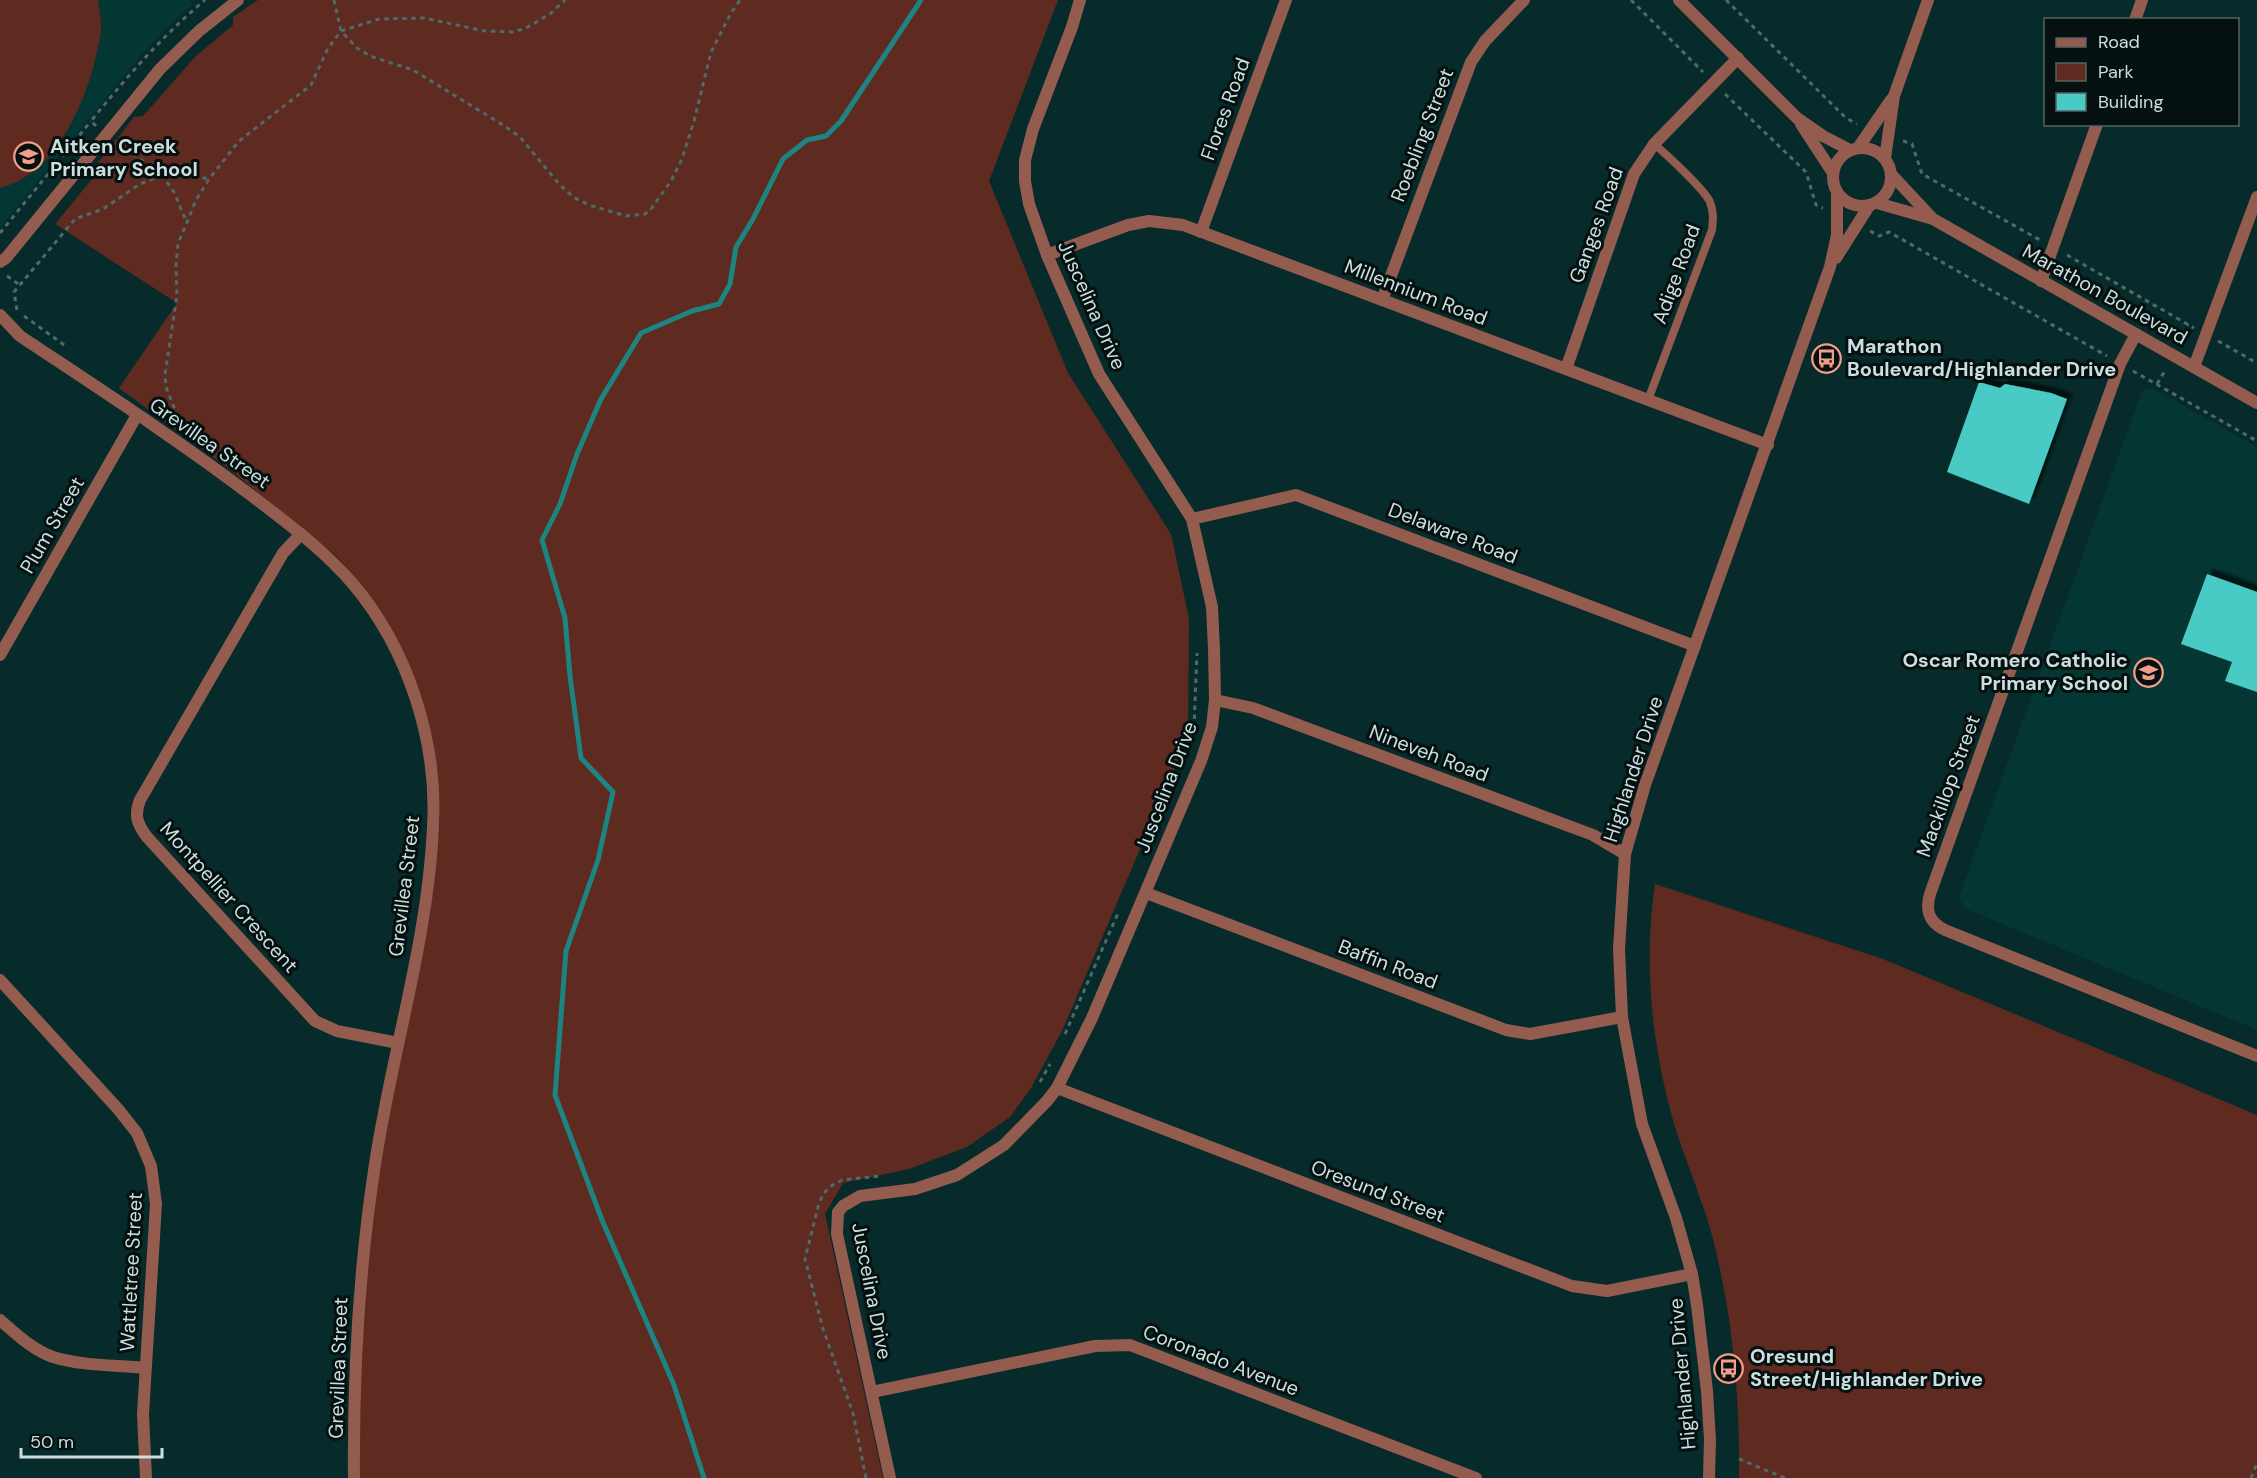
<svg xmlns="http://www.w3.org/2000/svg" width="2257" height="1478" font-family="'DM Sans',sans-serif">
<defs>
<filter id="shadow"><feDropShadow dx="5.5" dy="-5.5" stdDeviation="1.5" flood-color="#0009"/></filter>
</defs>
<rect width="100%" height="100%" fill="#072b2a"/>
<!-- built -->
<g fill="#043634">
<polygon points="0,0 189,0 193,4 164,31 135,62 0,228"/>
<polygon points="2152,388 2257,447 2257,1030 1964,908 1959,897 2142,391"/>
</g>
<!-- green -->
<g fill="#5f2a1f">
<path d="M0,0H98C99,9 101,19 101,28C101,35 99,43 97,51C87,101 55,175 0,188Z"/>
<polygon points="258,0 1058,0 989,181 1068,373 1171,534 1189,619 1188,737 1063,1029 1031,1088 1010,1117 967,1147 909,1169 843,1183 825,1214 883,1478 358,1478 357,1375 371,1206 430,913 436,861 440,818 438,778 432,737 409,664 387,623 358,581 337,557 224,465 119,388 177,303 55,224 97,173 98,163 134,117 143,116 195,57 233,25 233,17"/>
<path d="M1655,884L1883,959L2257,1115V1478H1739C1740,1397 1733,1318 1713,1239C1703,1201 1687,1165 1675,1127C1652,1048 1643,965 1655,884Z"/>
</g>
<g fill="none" stroke-linecap="round" stroke-linejoin="round">
<!-- stream -->
<polyline stroke="#1c8481" stroke-width="5" points="704,1478 674,1385 602,1220 555,1095 566,951 598,860 613,792 581,758 570,676 565,618 542,540 560,504 577,454 601,399 641,333 692,311 719,304 730,284 736,247 753,219 783,159 807,140 826,136 841,121 921,0"/>
</g>
<!-- building -->
<g fill="#48cac5" filter="url(#shadow)">
<polygon points="1979,382 2000,388 2005,384 2051,393 2067,399 2029,504 1947,472"/>
<polygon points="2207,574 2257,592 2257,692 2225,681 2232,662 2181,644"/>
</g>
<g fill="none" stroke-linecap="round" stroke-linejoin="round">
<!-- path -->
<g stroke="#4e6b6a" stroke-width="3" stroke-dasharray="4.5 4.5" stroke-linecap="butt">
<polyline points="334,0 341,31 357,48 370,56 413,70 503,125 520,137 559,184 573,197 589,205 626,216 645,214 651,209 671,181 682,159 694,121 711,52 731,13 740,0"/>
<polyline points="1631,0 1703,72"/>
<polyline points="1726,0 1846,118 1857,124"/>
<polyline points="1725,94 1806,172 1816,205 1823,208"/>
<path d="M96,126L91,121C126,78 162,36 205,0"/>
<polyline points="1903,141 1912,144 1922,174 2040,240"/>
<polyline points="118,143 162,175 174,192 186,221"/>
<polyline points="1870,231 1879,236 1889,232 2107,356"/>
<polyline points="0,233 91,121"/>
<polyline points="2067,255 2194,328"/>
<polyline points="7,276 20,285"/>
<polyline points="17,310 14,292 75,219 103,209 140,184 162,175 192,176 209,179"/>
<polyline points="24,316 67,347"/>
<polyline points="2218,341 2257,363"/>
<polyline points="2180,342 2188,324"/>
<polyline points="2133,371 2257,441"/>
<polyline points="2157,384 2166,369"/>
<polyline points="181,425 166,387 165,374 177,296 176,266 178,244 196,200 209,179 239,141 311,85 328,48 341,31 379,19 424,18 485,31 513,32 526,28 550,14 565,0"/>
<polyline points="1194,728 1197,653"/>
<polyline points="1065,1034 1119,911"/>
<polyline points="1040,1082 1050,1064"/>
<polyline points="1739,1459 1785,1478"/>
<polyline points="866,1478 853,1413 823,1329 805,1259 818,1207 823,1194 831,1186 842,1180 880,1176"/>
<polyline points="2251,1478 2257,1463"/>
</g>
<!-- service -->
<path stroke="#945c4f" stroke-width="8" d="M1648,400L1712,230C1713,220 1714,212 1710,202C1704,189 1666,154 1654,144"/>
<!-- minor -->
<g stroke="#945c4f" stroke-width="12">
<polyline points="2135,20 2142,0"/>
<polyline points="1201,232 1286,0"/>
<polyline points="1047,255 1128,225 1149,221 1183,225 1768,445"/>
<polyline points="2041,281 2097,124"/>
<polyline points="1382,300 1471,62 1485,41 1524,0"/>
<path d="M2136,334L2120,364L1930,894C1925,911 1929,922 1945,930L2257,1056"/>
<polyline points="2194,367 2257,197"/>
<polyline points="1566,369 1634,174 1654,144 1738,58"/>
<polyline points="1192,519 1296,495 1695,646"/>
<path d="M301,534L283,553L140,800C134,815 137,824 147,837L315,1021L337,1031L398,1043"/>
<polyline points="0,655 137,415"/>
<polyline points="1215,700 1253,708 1593,835 1625,854"/>
<polyline points="1146,893 1506,1030 1530,1034 1622,1017"/>
<polyline points="0,980 118,1109 137,1133 151,1166 156,1204 143,1414 146,1478"/>
<polyline points="1057,1088 1572,1286 1607,1291 1692,1274"/>
<path d="M0,1320C16,1334 33,1350 53,1357C82,1366 116,1365 145,1368"/>
<polyline points="872,1392 1095,1346 1130,1345 1476,1478"/>
<polyline points="890,1478 837,1234 838,1212 843,1206 860,1196 915,1189 957,1175 1004,1145 1047,1101 1057,1088 1092,1018 1201,761 1212,727 1215,700 1214,649 1212,607 1192,519 1099,374 1047,255 1029,204 1025,181 1025,160 1033,129 1072,27 1080,0"/>
</g>
<!-- tertiary -->
<g stroke="#945c4f" stroke-width="12">
<polyline points="1679,0 1797,118 1823,136 1850,150"/>
<polyline points="1801,124 1833,173"/>
<circle cx="1862" cy="177" r="29"/>
<polyline points="1858,148 1891,100"/>
<polyline points="1885,158 1894,96 1928,0"/>
<polyline points="1891,174 1933,219"/>
<polyline points="1877,203 1933,219 2257,403"/>
<polyline points="1836,258 1869,206"/>
<polyline points="0,262 6,258 160,69 199,31 238,0"/>
<path d="M0,315L20,336C98,388 177,439 252,496C287,523 323,549 353,584C408,649 438,742 433,827C428,941 392,1051 375,1164C359,1268 353,1373 354,1478"/>
<polyline points="1709,1478 1710,1440 1707,1391 1697,1305 1692,1274 1676,1218 1642,1124 1622,1017 1619,949 1625,854 1645,785 1830,267 1837,235 1837,193"/>
</g>
</g>
<!-- icons -->
<defs>
<symbol id="school-ring" viewBox="-11 -11 22 22"><circle r="9.5" fill="#041110" stroke="#f49e89" stroke-width="1.5"/><path d="M0-5L7-2L0 1L-7-2ZM-4 1L0 2.5L4 1V4Q0 6-4 4Z" fill="#f49e89"/></symbol>
<symbol id="bus-ring" viewBox="-11 -11 22 22"><circle r="9.5" fill="#041110" stroke="#f49e89" stroke-width="1.5"/><path d="M-5-6H5V4H4V6H2V4H-2V6H-4V4H-5ZM-3.5-4V0h7V-4ZM-3.5 1.2v1.5H-2V1.2ZM2 1.2v1.5H3.5V1.2Z" fill="#f49e89"/></symbol>
</defs>
<g fill-rule="evenodd">
<use href="#school-ring" x="12" y="140" width="33" height="33"/>
<use href="#bus-ring" x="1810" y="342" width="33" height="33"/>
<use href="#school-ring" x="2132" y="656" width="33" height="33"/>
<use href="#bus-ring" x="1712" y="1352" width="33" height="33"/>
</g>
<g text-anchor="middle" stroke-width="6" stroke-linejoin="round" paint-order="stroke">
<!-- street labels -->
<g font-size="20" fill="#ccdedd" stroke="#041110">
<text transform="translate(1225 109) rotate(-70)" y="7">Flores Road</text>
<text transform="translate(1422 135) rotate(-69)" y="7">Roebling Street</text>
<text transform="translate(1596 225) rotate(-70)" y="7">Ganges Road</text>
<text transform="translate(1676 274) rotate(-70)" y="7">Adige Road</text>
<text transform="translate(1416 292) rotate(21)" y="7">Millennium Road</text>
<text transform="translate(2105 294) rotate(29)" y="7">Marathon Boulevard</text>
<text transform="translate(1092 305) rotate(66)" y="7">Juscelina Drive</text>
<text transform="translate(210 443) rotate(35)" y="7">Grevillea Street</text>
<text transform="translate(52 525) rotate(-60)" y="7">Plum Street</text>
<text transform="translate(1453 533) rotate(21)" y="7">Delaware Road</text>
<text transform="translate(1429 753) rotate(21)" y="7">Nineveh Road</text>
<text transform="translate(1633 769) rotate(-72)" y="7">Highlander Drive</text>
<text transform="translate(1948 786) rotate(-70)" y="7">Mackillop Street</text>
<text transform="translate(1166 787) rotate(-69)" y="7">Juscelina Drive</text>
<text transform="translate(404 886) rotate(-83)" y="7">Grevillea Street</text>
<text transform="translate(229 897) rotate(48)" y="7">Montpellier Crescent</text>
<text transform="translate(1388 964) rotate(21)" y="7">Baffin Road</text>
<text transform="translate(1378 1191) rotate(21)" y="7">Oresund Street</text>
<text transform="translate(131 1272) rotate(-87)" y="7">Wattletree Street</text>
<text transform="translate(872 1291) rotate(79)" y="7">Juscelina Drive</text>
<text transform="translate(1221 1360) rotate(21)" y="7">Coronado Avenue</text>
<text transform="translate(338 1368) rotate(-88)" y="7">Grevillea Street</text>
<text transform="translate(1682 1374) rotate(-95)" y="7">Highlander Drive</text>
</g>
<!-- poi labels -->
<g font-size="20" font-weight="bold" fill="#ccdedd" stroke="#041110" text-anchor="start">
<text x="50" y="153">Aitken Creek<tspan x="50" dy="23">Primary School</tspan></text>
<text x="1847" y="353">Marathon<tspan x="1847" dy="23">Boulevard/Highlander Drive</tspan></text>
<text x="2128" y="667" text-anchor="end">Oscar Romero Catholic<tspan x="2128" dy="23">Primary School</tspan></text>
<text x="1750" y="1363">Oresund<tspan x="1750" dy="23">Street/Highlander Drive</tspan></text>
</g>
</g>
<!-- legend -->
<rect x="2044" y="18" width="195" height="108" fill="#041110" stroke="#546362" stroke-width="1.5"/>
<rect x="2056" y="38" width="30" height="9" fill="#945c4f" stroke="#546362" stroke-width="1.5"/>
<text x="2098" y="48" font-size="18" fill="#ccdedd">Road</text>
<rect x="2056" y="63" width="30" height="18" fill="#5f2a1f" stroke="#546362" stroke-width="1.5"/>
<text x="2098" y="78" font-size="18" fill="#ccdedd">Park</text>
<rect x="2056" y="93" width="30" height="18" fill="#48cac5" stroke="#546362" stroke-width="1.5"/>
<text x="2098" y="108" font-size="18" fill="#ccdedd">Building</text>
<!-- scale -->
<path d="M21 1448v9h141v-9" fill="none" stroke="#ccdedd" stroke-width="3"/>
<text x="30" y="1448" font-size="18" fill="#ccdedd" stroke="#041110" stroke-width="4.5" paint-order="stroke">50 m</text>
</svg>
